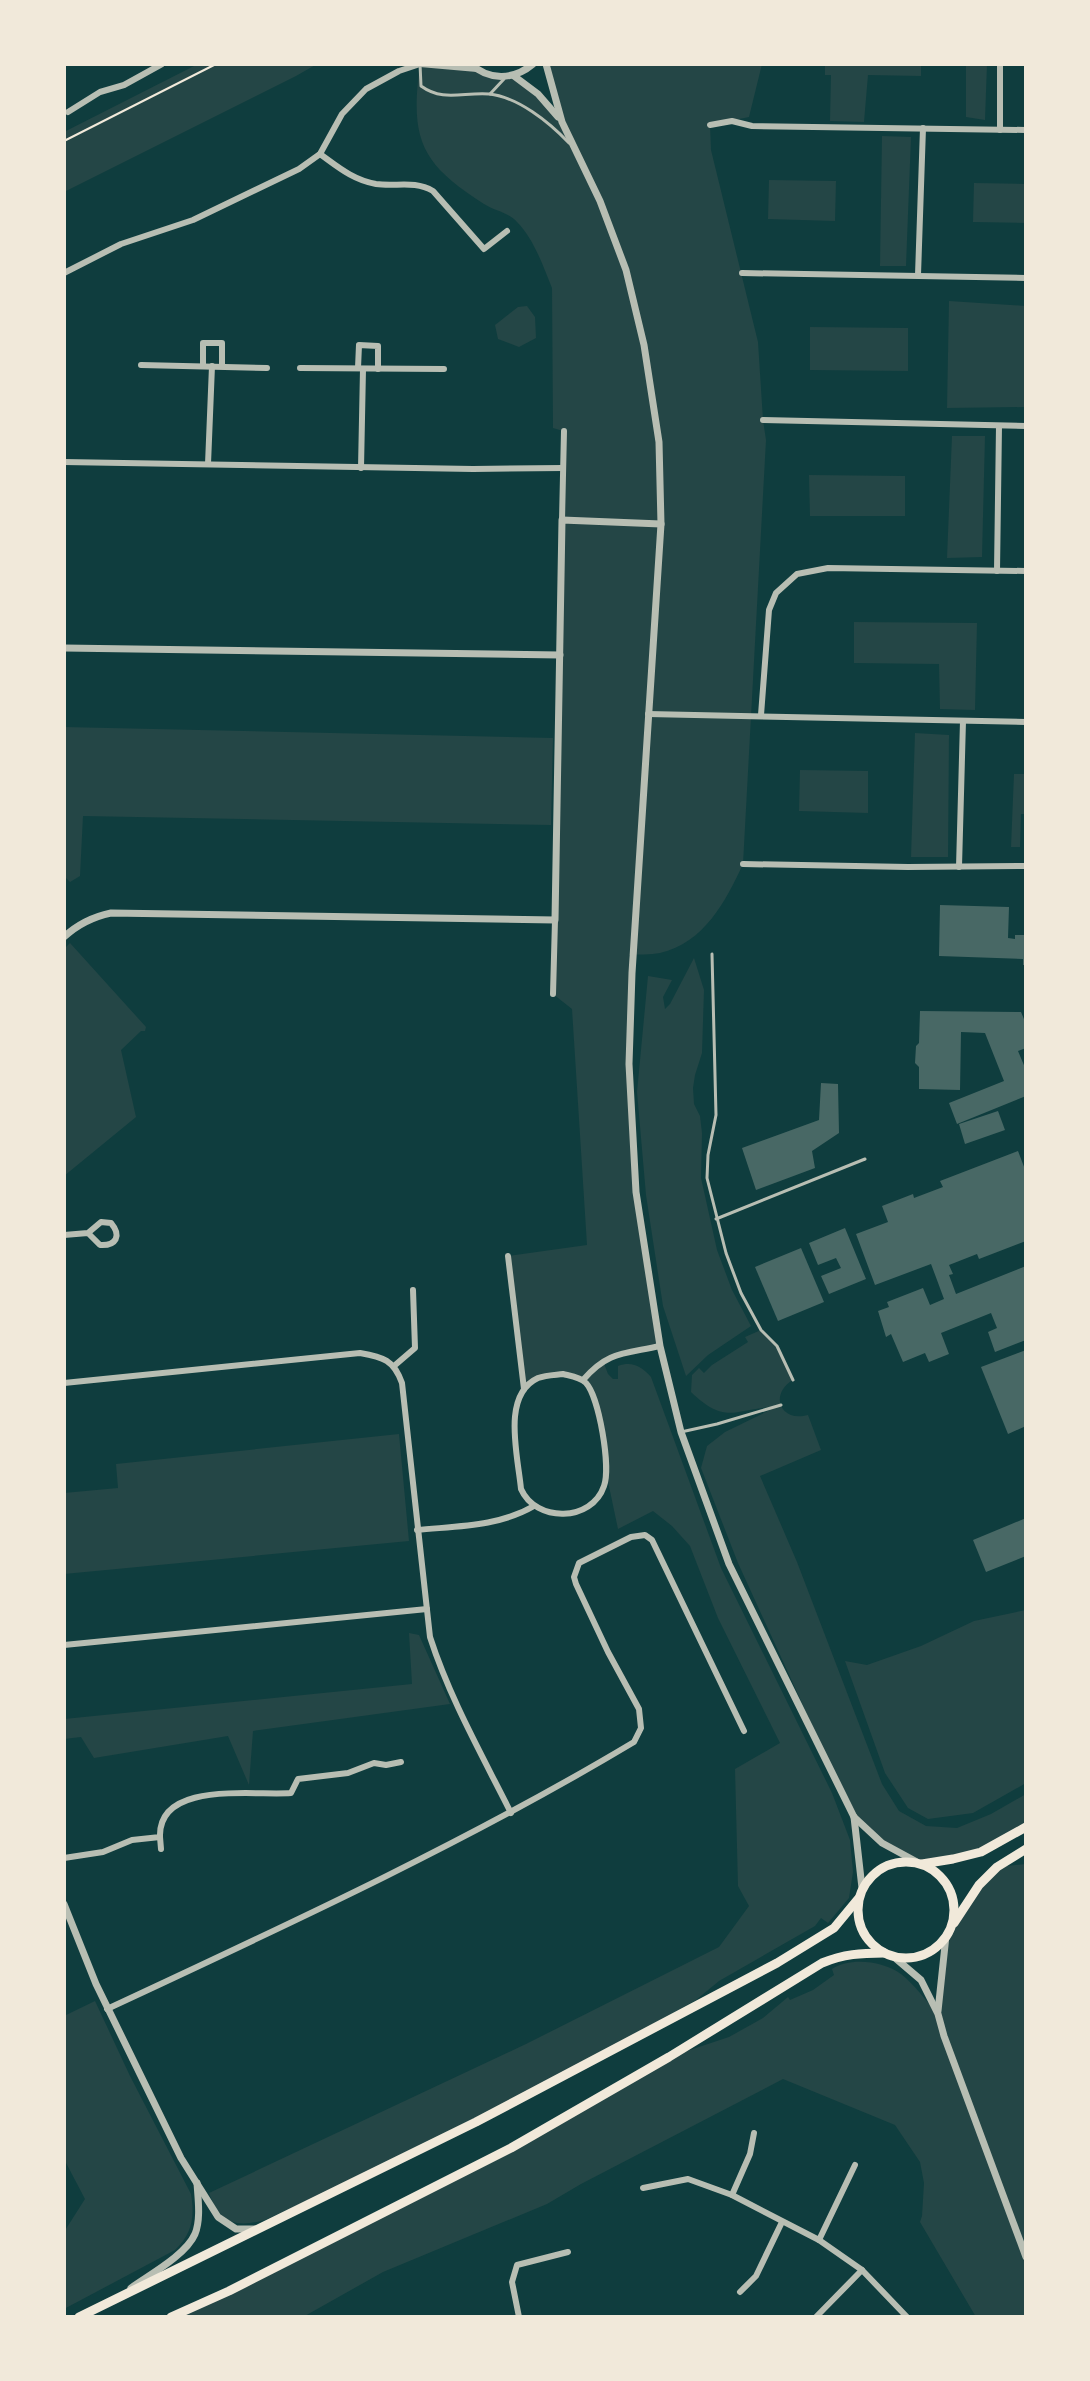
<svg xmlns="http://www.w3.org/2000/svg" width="1090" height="2381" font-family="'Work Sans',sans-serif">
<rect width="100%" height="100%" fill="#0f3d3e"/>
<!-- green -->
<g fill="#244646">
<polygon points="198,64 317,64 296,76 64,192 64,132"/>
<path d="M420,64L514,76L561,120L546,64H762L749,117L710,125L711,150L758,342L763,420L766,440L743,864C726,901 704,943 660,953C650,955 639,954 629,955L632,973L629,1064L636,1192L660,1346L603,1361L608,1374L613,1379H618V1366C632,1361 641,1366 651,1377L721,1568L832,1793L850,1840L853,1872L849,1898L828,1923L821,1918L815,1926L719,1981L696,2000L476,2122L265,2220C235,2228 220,2223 209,2193L526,2044L719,1947L749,1906L738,1886L735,1769L780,1743L718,1618L690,1546L672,1526L653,1511L618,1529L606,1472L597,1405L589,1387L573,1376L539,1378L524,1389L508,1256L587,1245L572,1009L553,994L563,431L553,428L552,288C543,266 534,239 517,222C508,212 495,211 484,204C420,163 410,139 420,64Z"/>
<polygon points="825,64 921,64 921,76 868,75 864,122 830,121 831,75 825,75"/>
<polygon points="966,64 987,64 985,120 966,117"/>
<polygon points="882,136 911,137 906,266 880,266"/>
<polygon points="769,180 836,181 835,221 768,219"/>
<polygon points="974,183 1026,184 1026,223 973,222"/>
<polygon points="949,301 1026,306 1026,407 947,408"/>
<polygon points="527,306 535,317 536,338 519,347 498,339 495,325 518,307"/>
<polygon points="810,327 908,328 908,371 810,370"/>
<polygon points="952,436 985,436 982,557 947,558"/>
<polygon points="809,475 905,476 905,516 810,516"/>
<polygon points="854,622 977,623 975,710 940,709 939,664 854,663"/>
<polygon points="64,727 553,738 551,825 83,816 80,876 70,882 64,876"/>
<polygon points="915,733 949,735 948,857 911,857"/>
<polygon points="800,770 868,771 868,813 799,811"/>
<polygon points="1014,774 1026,774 1026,814 1021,814 1020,847 1011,847"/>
<polygon points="70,943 146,1027 145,1031 141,1031 121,1050 136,1117 64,1176 64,949"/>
<polygon points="694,958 704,990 702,1053 695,1075 693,1088 694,1104 700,1116 702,1133 701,1178 717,1250 732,1290 751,1326 708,1355 686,1376 663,1306 646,1195 637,1092 648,976 672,980 663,997 665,1009 670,1004"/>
<path d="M761,1330L777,1346L793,1380C769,1394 780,1423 808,1415L821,1450L760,1476L797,1562L882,1784L899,1811L926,1826L957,1828L991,1814L1026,1794V1827L981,1852L922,1864L882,1843L854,1817L738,1563L701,1468L707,1446L725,1432L776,1407C737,1407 727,1427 691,1392L692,1375L699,1368L704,1373L712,1365L748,1342L745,1337Z"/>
<polygon points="399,1434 409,1541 64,1574 64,1493 118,1488 116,1464"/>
<polygon points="1026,1610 1026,1783 973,1813 928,1819 908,1808 885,1773 845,1661 867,1665 921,1646 974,1621"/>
<polygon points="409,1633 419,1635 450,1704 253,1731 249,1785 228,1736 94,1758 81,1737 64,1739 64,1719 412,1684"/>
<path d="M1026,1864V2317H976L920,2222L922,2216L924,2183L920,2162L895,2125L783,2079L581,2184L547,2204L383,2272L303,2317H171L511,2148L669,2057L729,2037L763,2018L788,1997L790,2000L813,1990L834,1975L832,1969C850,1957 883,1961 901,1974C914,1984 926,2001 937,2013L946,1936L950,1929L979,1885L997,1867Z"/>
<path d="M95,2001L130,2076L191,2194C195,2217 192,2234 175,2250L64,2309V2232L85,2199L64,2159V2016Z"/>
</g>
<!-- building -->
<g fill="#486865">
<polygon points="940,905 1009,907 1008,938 1015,939 1015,935 1026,935 1026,965 1023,965 1023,959 939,956"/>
<polygon points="920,1011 1021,1012 1026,1024 1026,1048 1018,1051 1026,1070 1026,1096 957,1124 949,1103 1004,1081 985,1033 961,1032 960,1090 919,1089 919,1067 915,1063 916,1046 919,1043"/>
<polygon points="821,1083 838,1084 839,1133 812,1151 815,1168 756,1190 742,1148 819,1120"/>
<polygon points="998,1111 1005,1130 965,1144 959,1124"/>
<polygon points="1018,1151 1026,1172 1026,1241 979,1259 977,1254 949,1265 953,1274 949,1275 956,1294 1026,1266 1026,1340 995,1352 988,1332 997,1328 991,1313 941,1333 949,1354 929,1362 925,1353 903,1362 891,1334 886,1337 878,1311 889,1307 887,1302 923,1288 930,1305 944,1299 937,1280 931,1264 875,1285 856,1234 888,1222 882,1206 913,1194 914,1198 943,1187 940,1181"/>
<polygon points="845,1228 866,1279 829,1294 821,1276 841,1268 836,1258 818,1265 809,1243"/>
<polygon points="801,1248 824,1302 778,1321 755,1267"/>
<polygon points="1026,1350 1026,1426 1008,1434 981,1367"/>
<polygon points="1026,1518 1026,1556 986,1572 973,1540"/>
</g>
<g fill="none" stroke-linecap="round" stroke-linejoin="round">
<!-- path -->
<polyline stroke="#f1e9da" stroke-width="2" points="64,141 216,64"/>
<!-- service -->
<g stroke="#b8beb3" stroke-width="3">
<path d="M420,64L421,86C443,102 463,92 489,94C518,97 549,122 569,143"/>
<polyline points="490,94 504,79"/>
<polyline points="712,954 716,1115 708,1155 707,1178 726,1253 741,1293 761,1330 777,1346 793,1380"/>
<polyline points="716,1219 865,1159"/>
<polyline points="681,1432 717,1424 781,1405"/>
</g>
<!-- minor -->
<g stroke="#b8beb3" stroke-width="6">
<polyline points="420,64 477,69"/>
<polyline points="68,112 100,92 124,85 162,64"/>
<polyline points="710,125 732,121 752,126 1026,130"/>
<polyline points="1000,130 1000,64"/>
<path d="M320,154C338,167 353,180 376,184C396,187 414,180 433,191L484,249L507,231"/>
<polyline points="64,273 121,244 193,220 299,169 320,154 342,114 366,89 399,71 420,64"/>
<polyline points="742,273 1026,278"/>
<polyline points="918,275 923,128"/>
<polyline points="141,365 267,368"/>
<polyline points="203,366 203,343 222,343 222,366"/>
<polyline points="300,368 444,369"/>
<polyline points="358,368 359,345 378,346 378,369"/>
<polyline points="763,420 1026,426"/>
<polyline points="64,462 473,469 563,468"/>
<polyline points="208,464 212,366"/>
<polyline points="361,468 363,369"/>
<polyline points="562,520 564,431"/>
<polyline points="997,571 999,426"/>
<polyline points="648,714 1026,722"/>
<polyline points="761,715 769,610 776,593 797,574 828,568 1026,571"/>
<polyline points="743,864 908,867 1026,866"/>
<polyline points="959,867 963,721"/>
<polyline points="553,994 555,920"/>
<path d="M64,1235L88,1233L101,1222L111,1223C122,1236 116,1246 100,1245L88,1233"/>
<polyline points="508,1256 524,1389"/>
<polyline points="394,1366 415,1348 413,1290"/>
<path d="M563,1374C571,1376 580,1377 586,1383C599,1397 611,1467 604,1486C592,1522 536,1523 521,1489C518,1456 501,1395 538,1378C546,1375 555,1375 563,1374Z"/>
<path d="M583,1380C608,1351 624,1354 660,1346"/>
<path d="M64,1383L360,1353C383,1357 394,1360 402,1383L430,1637C450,1699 482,1755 511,1813"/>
<path d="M417,1530C457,1526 498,1527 534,1506"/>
<polyline points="64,1645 427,1609"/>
<polyline points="160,1837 161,1849"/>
<path d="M64,1858L103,1852L132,1840L160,1837C158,1780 255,1796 291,1793L298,1779L348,1773L374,1763L386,1765L401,1762"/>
<path d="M107,2009C285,1926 467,1842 634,1742L641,1728L639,1709L608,1652L576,1584L574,1577L579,1563L631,1537L645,1535L652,1540L744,1731"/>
<polyline points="643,2188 688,2179 732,2195 819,2240 862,2270 907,2317"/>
<polyline points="732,2195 750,2154 754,2133"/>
<polyline points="819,2240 855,2165"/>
<polyline points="740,2292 756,2276 782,2222"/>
<polyline points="519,2317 512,2282 517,2265 568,2252"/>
<polyline points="816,2317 862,2270"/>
</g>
<!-- tertiary -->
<g stroke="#b8beb3" stroke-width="7">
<path d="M471,64C489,81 514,80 533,64"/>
<polyline points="546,64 562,122 600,201 626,270 644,345 659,442 661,524 632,973 629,1064 636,1192 660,1346 681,1432 729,1564 854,1817 882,1843 917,1862"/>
<polyline points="514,76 538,94 558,117"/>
<polyline points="64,648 560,655"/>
<path d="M64,937C78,924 92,917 111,913L555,920L562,520L661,524"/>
<polyline points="854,1817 862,1888"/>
<polyline points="64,1904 96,1984 181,2158 218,2217 236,2229 255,2229"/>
<polyline points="894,1957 921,1980 938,2014 944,2036 1026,2257"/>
<polyline points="938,2011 946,1936"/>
<path d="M131,2288C149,2275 186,2255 195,2234C201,2219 198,2199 197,2183"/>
</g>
<!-- primary -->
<g stroke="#f1e9da" stroke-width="9">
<circle cx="906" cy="1910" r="48"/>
<polyline points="922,1864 953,1859 981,1852 1026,1827"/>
<polyline points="954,1923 979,1885 997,1867 1026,1849"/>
<polyline points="79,2317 476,2122 777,1963 834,1928 858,1899"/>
<path d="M171,2317L229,2291L511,2148L669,2057L822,1963C844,1954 861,1953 884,1953"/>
</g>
</g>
<!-- border -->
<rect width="1090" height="2381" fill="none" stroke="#f1e9da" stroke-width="132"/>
</svg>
